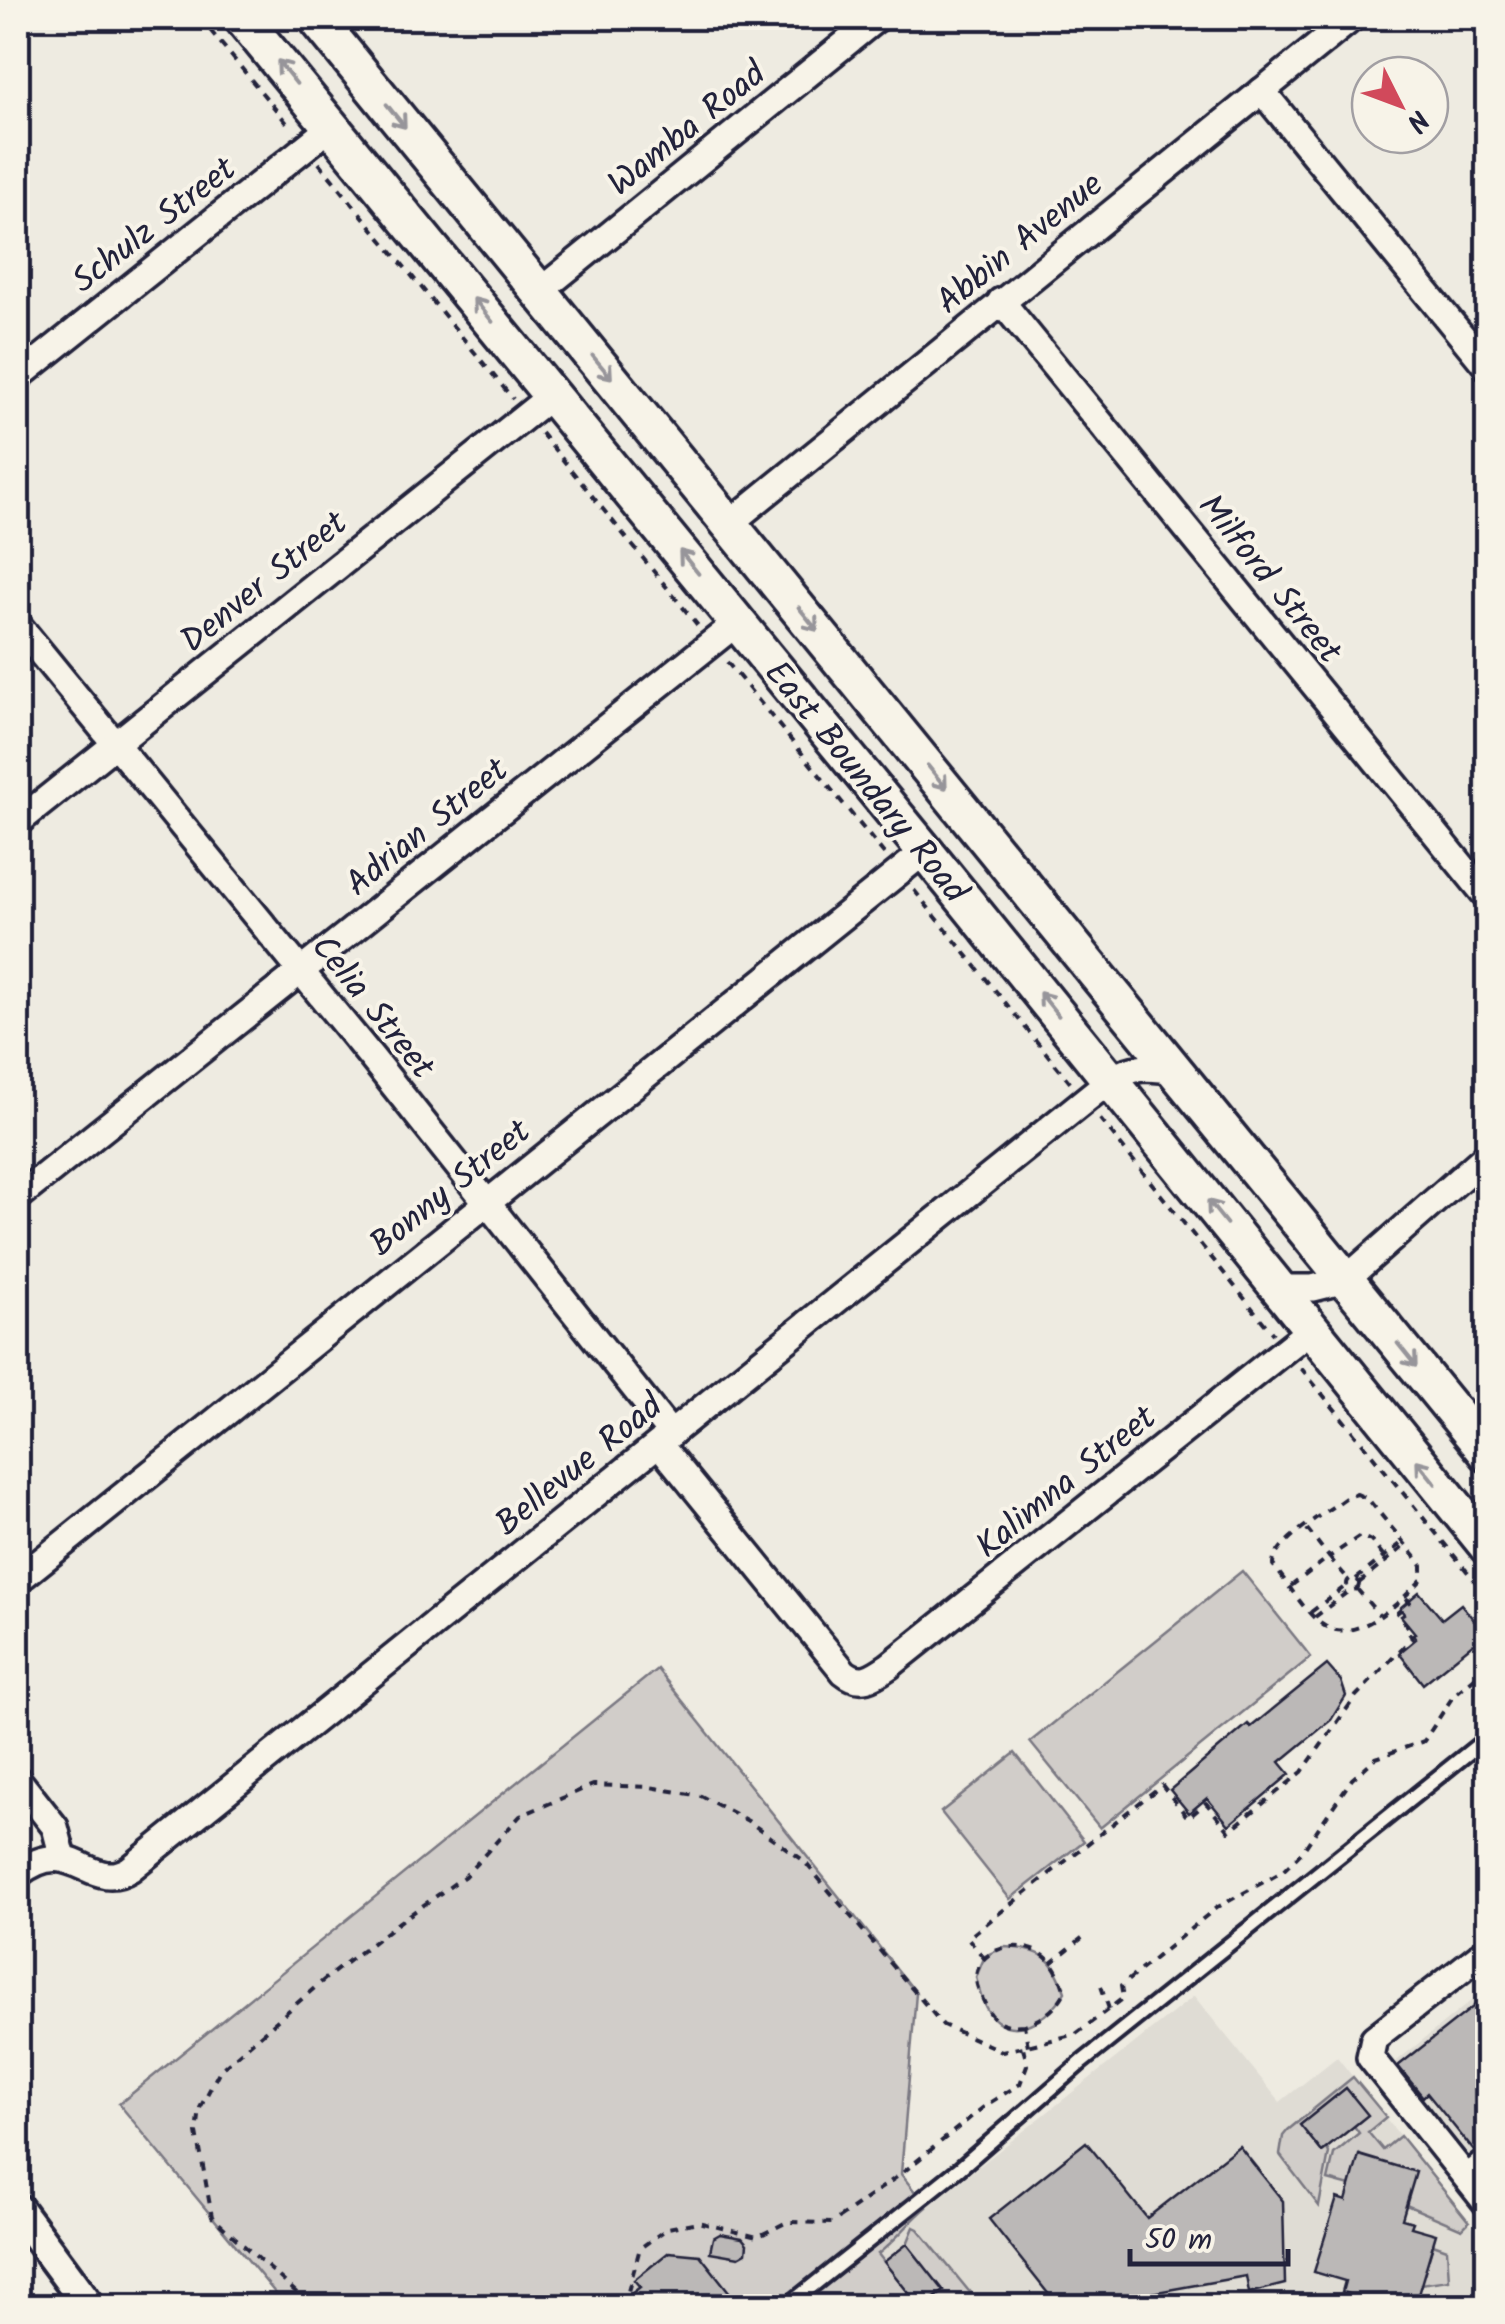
<svg xmlns="http://www.w3.org/2000/svg" width="1505" height="2324" font-family="Kalam,sans-serif">
<rect width="100%" height="100%" fill="#eeebe1"/>
<filter id="ink" filterUnits="userSpaceOnUse"><feTurbulence type="fractalNoise" baseFrequency=".01" numOctaves="2"/><feDisplacementMap in="SourceGraphic" scale="20" xChannelSelector="R" yChannelSelector="G"/><feConvolveMatrix kernelMatrix="1 2 1 2 8 2 1 2 1" color-interpolation-filters="sRGB"/></filter>
<g filter="url(#ink)">
<!-- built -->
<g fill="#dfdcd4">
<polygon points="1487,1988 1487,2144 1468,2159 1393,2064"/>
<polygon points="1194,1996 1280,2102 1337,2057 1487,2245 1487,2306 803,2306"/>
</g>
<!-- green -->
<g fill="#d1cdc9" stroke="#7a7882" stroke-width="2.5">
<polygon points="1242,1571 1311,1657 1100,1828 1030,1742"/>
<path d="M657,1669L916,1993L901,2174L927,2207C909,2222 897,2239 878,2254L919,2306H286L119,2104Z"/>
<polygon points="1015,1753 1084,1841 1010,1899 941,1812"/>
<path d="M1004,1947C1041,1949 1053,1956 1065,1992C1053,2013 1021,2039 997,2021C984,2012 979,1991 976,1977L985,1956Z"/>
<polygon points="1353,2077 1386,2117 1368,2132 1383,2150 1400,2136 1469,2222 1462,2229 1406,2205 1360,2155 1350,2186 1328,2180 1334,2154 1359,2133 1354,2126 1367,2115 1346,2088 1301,2125 1322,2152 1327,2149 1329,2153 1319,2206 1280,2155 1283,2136 1288,2130"/>
<polygon points="914,2227 918,2229 981,2306 924,2306 944,2291 907,2244"/>
<polygon points="1433,2244 1447,2249 1449,2280 1420,2284"/>
</g>
<!-- building -->
<g fill="#bbb8b7" stroke="#22223b" stroke-width="2.5">
<polygon points="1419,1592 1442,1619 1461,1604 1485,1634 1423,1684 1399,1653 1416,1639 1413,1634 1415,1633 1401,1616 1404,1614 1400,1608"/>
<polygon points="1327,1665 1341,1681 1346,1696 1331,1720 1280,1762 1290,1774 1229,1825 1207,1798 1189,1813 1170,1790 1248,1724 1251,1727"/>
<polygon points="1488,1995 1488,2140 1474,2151 1427,2093 1423,2097 1398,2066"/>
<polygon points="1346,2088 1368,2115 1322,2152 1300,2125"/>
<polygon points="1086,2142 1147,2218 1239,2146 1283,2201 1285,2284 1249,2293 1246,2276 1118,2299 1120,2306 1058,2306 989,2219"/>
<polygon points="1359,2155 1416,2172 1402,2219 1413,2222 1411,2227 1436,2234 1417,2298 1418,2306 1367,2306 1366,2300 1342,2292 1345,2281 1314,2272 1337,2198 1346,2201"/>
<polygon points="720,2234 742,2238 747,2244 746,2253 739,2257 710,2252 713,2238"/>
<polygon points="907,2244 944,2291 924,2306 919,2306 884,2262"/>
<polygon points="669,2252 700,2255 730,2293 713,2306 629,2306 631,2294 640,2287 634,2280"/>
</g>
<g fill="none" stroke-linecap="round" stroke-linejoin="round">
<defs>
<g id="service">
<polyline points="1462,2173 1488,2153"/>
<polyline points="787,2306 960,2168 1082,2062 1488,1737"/>
</g>
<g id="minor">
<polyline points="1262,91 1488,368"/>
<polyline points="539,292 877,18"/>
<polyline points="1001,301 1488,898"/>
<polyline points="18,377 332,126"/>
<polyline points="730,523 1352,18"/>
<polyline points="18,625 372,1058 671,1434"/>
<polyline points="18,822 552,395"/>
<polyline points="18,1197 738,622"/>
<polyline points="1278,1288 1313,1288 1345,1280 1488,1154"/>
<path d="M659,1444L844,1672C861,1686 873,1677 889,1666L1310,1330"/>
<polyline points="18,1580 925,851"/>
<polyline points="18,1780 55,1827 63,1858"/>
<path d="M18,1874C72,1831 90,1894 130,1869L1110,1080C1131,1065 1152,1067 1177,1071"/>
<polyline points="1488,1949 1374,2038 1370,2057 1488,2205"/>
</g>
<polyline id="tertiary" points="18,2210 89,2306"/>
<g id="secondary">
<polyline points="242,18 925,851 1488,1547"/>
<polyline points="316,18 1488,1454"/>
</g>
</defs>
<!-- service casing -->
<use href="#service" stroke="#22223b" stroke-width="20"/>
<!-- minor casing -->
<use href="#minor" stroke="#22223b" stroke-width="32"/>
<!-- tertiary casing -->
<use href="#tertiary" stroke="#22223b" stroke-width="38"/>
<!-- secondary casing -->
<use href="#secondary" stroke="#22223b" stroke-width="42"/>
<!-- path -->
<g stroke="#22223b" stroke-width="4" stroke-dasharray="8 8" stroke-linecap="butt">
<polyline points="200,18 291,128"/>
<polyline points="319,163 513,399"/>
<polyline points="541,433 699,627"/>
<polyline points="727,662 886,856"/>
<polyline points="914,890 1072,1085"/>
<polyline points="1100,1119 1273,1334"/>
<polyline points="1301,1368 1488,1597"/>
<path d="M1357,1494L1368,1499L1415,1556L1422,1566V1579C1402,1601 1355,1646 1323,1625C1304,1612 1288,1583 1273,1565C1273,1542 1328,1511 1347,1497Z"/>
<polyline points="1307,1529 1329,1557 1360,1536 1371,1541 1387,1561"/>
<circle cx="1353" cy="1584" r="6"/>
<polyline points="1356,1579 1403,1542"/>
<polyline points="1359,1583 1406,1545"/>
<polyline points="1291,1586 1329,1557 1349,1580"/>
<polyline points="1357,1589 1379,1615"/>
<polyline points="1311,1612 1347,1585"/>
<polyline points="1315,1617 1350,1590"/>
<polyline points="984,1958 968,1938 1162,1785 1188,1818 1206,1803 1229,1831 1302,1772 1356,1696 1412,1638 1408,1631 1410,1629 1397,1613 1410,1602 1404,1596"/>
<polyline points="1051,1963 1087,1934"/>
<polyline points="1101,1986 1109,2009"/>
<path d="M1024,2025C1005,2027 994,2023 986,2006C982,1997 975,1986 976,1976C980,1947 1018,1940 1040,1953C1055,1962 1060,1977 1065,1992C1055,2010 1043,2019 1024,2025L1028,2046"/>
<polyline points="306,2306 297,2293 212,2217 197,2133 200,2108 220,2070 325,1979 398,1923 465,1876 520,1816 593,1785 650,1787 701,1796 748,1821 803,1860 943,2025 1002,2051 1023,2047"/>
<polyline points="624,2306 640,2248 668,2228 698,2222 757,2237 787,2222 832,2223 901,2174 986,2105 1020,2084 1027,2065 1023,2047 1076,2034 1123,1998 1121,1986 1216,1908 1282,1872 1302,1852 1352,1779 1376,1758 1424,1741 1454,1695 1488,1667"/>
</g>
<!-- service -->
<use href="#service" stroke="#f7f3e8" stroke-width="12"/>
<!-- minor -->
<use href="#minor" stroke="#f7f3e8" stroke-width="25"/>
<!-- tertiary -->
<use href="#tertiary" stroke="#f7f3e8" stroke-width="30"/>
<!-- secondary -->
<use href="#secondary" stroke="#f7f3e8" stroke-width="35"/>
</g>
<!-- one-way arrows -->
<defs><path id="oneway-shaft" d="M-6 0H5M1.5-3L5.5 0L1.5 3" fill="none" stroke-width="1.6" stroke-linecap="round" stroke-linejoin="round" transform="scale(2.5)"/></defs>
<g stroke="#97959a">
<use href="#oneway-shaft" transform="translate(287 72) rotate(-129)"/>
<use href="#oneway-shaft" transform="translate(396 116) rotate(51)"/>
<use href="#oneway-shaft" transform="translate(483 310) rotate(-129)"/>
<use href="#oneway-shaft" transform="translate(602 367) rotate(50)"/>
<use href="#oneway-shaft" transform="translate(689 562) rotate(-129)"/>
<use href="#oneway-shaft" transform="translate(808 619) rotate(51)"/>
<use href="#oneway-shaft" transform="translate(937 777) rotate(51)"/>
<use href="#oneway-shaft" transform="translate(1049 1004) rotate(-129)"/>
<use href="#oneway-shaft" transform="translate(1217 1212) rotate(-129)"/>
<use href="#oneway-shaft" transform="translate(1407 1355) rotate(51)"/>
<use href="#oneway-shaft" transform="translate(1426 1472) rotate(-129)"/>
</g>
</g>
<g text-anchor="middle" stroke-width="8" stroke-linejoin="round" paint-order="stroke">
<!-- street labels -->
<g font-size="35" fill="#22223b" stroke="#f7f3e8">
<text transform="translate(686 128) rotate(-39)" y="12">Wamba Road</text>
<text transform="translate(153 224) rotate(-38)" y="12">Schulz Street</text>
<text transform="translate(1019 242) rotate(-39)" y="12">Abbin Avenue</text>
<text transform="translate(1271 578) rotate(51)" y="12">Milford Street</text>
<text transform="translate(263 581) rotate(-39)" y="12">Denver Street</text>
<text transform="translate(867 781) rotate(51)" y="12">East Boundary Road</text>
<text transform="translate(426 826) rotate(-39)" y="12">Adrian Street</text>
<text transform="translate(374 1006) rotate(51)" y="12">Celia Street</text>
<text transform="translate(449 1187) rotate(-39)" y="12">Bonny Street</text>
<text transform="translate(578 1464) rotate(-39)" y="12">Bellevue Road</text>
<text transform="translate(1065 1481) rotate(-39)" y="12">Kalimna Street</text>
</g>
</g>
<!-- margin -->
<rect width="1505" height="2324" fill="none" stroke="#f7f3e8" stroke-width="60"/>
<rect x="30" y="30" width="1445" height="2264" fill="none" stroke="#22223b" stroke-width="4" filter="url(#ink)"/>
<!-- north arrow -->
<g transform="translate(1400 105) rotate(132)"><circle r="48" fill="#f7f3e8" stroke="#a29fa3" stroke-width="2.5"/>
<path d="M0-8L18 38L0 25L-18 38Z" fill="#d1495b"/>
<text y="-15" font-size="28" font-weight="bold" text-anchor="middle" fill="#22223b">N</text>
</g>
<!-- scale -->
<path d="M1130 2249v15h158v-15" fill="none" stroke="#22223b" stroke-width="5"/>
<text x="1145" y="2249" font-size="30" fill="#22223b" stroke="#f7f3e8" stroke-width="8" paint-order="stroke">50 m</text>
</svg>
